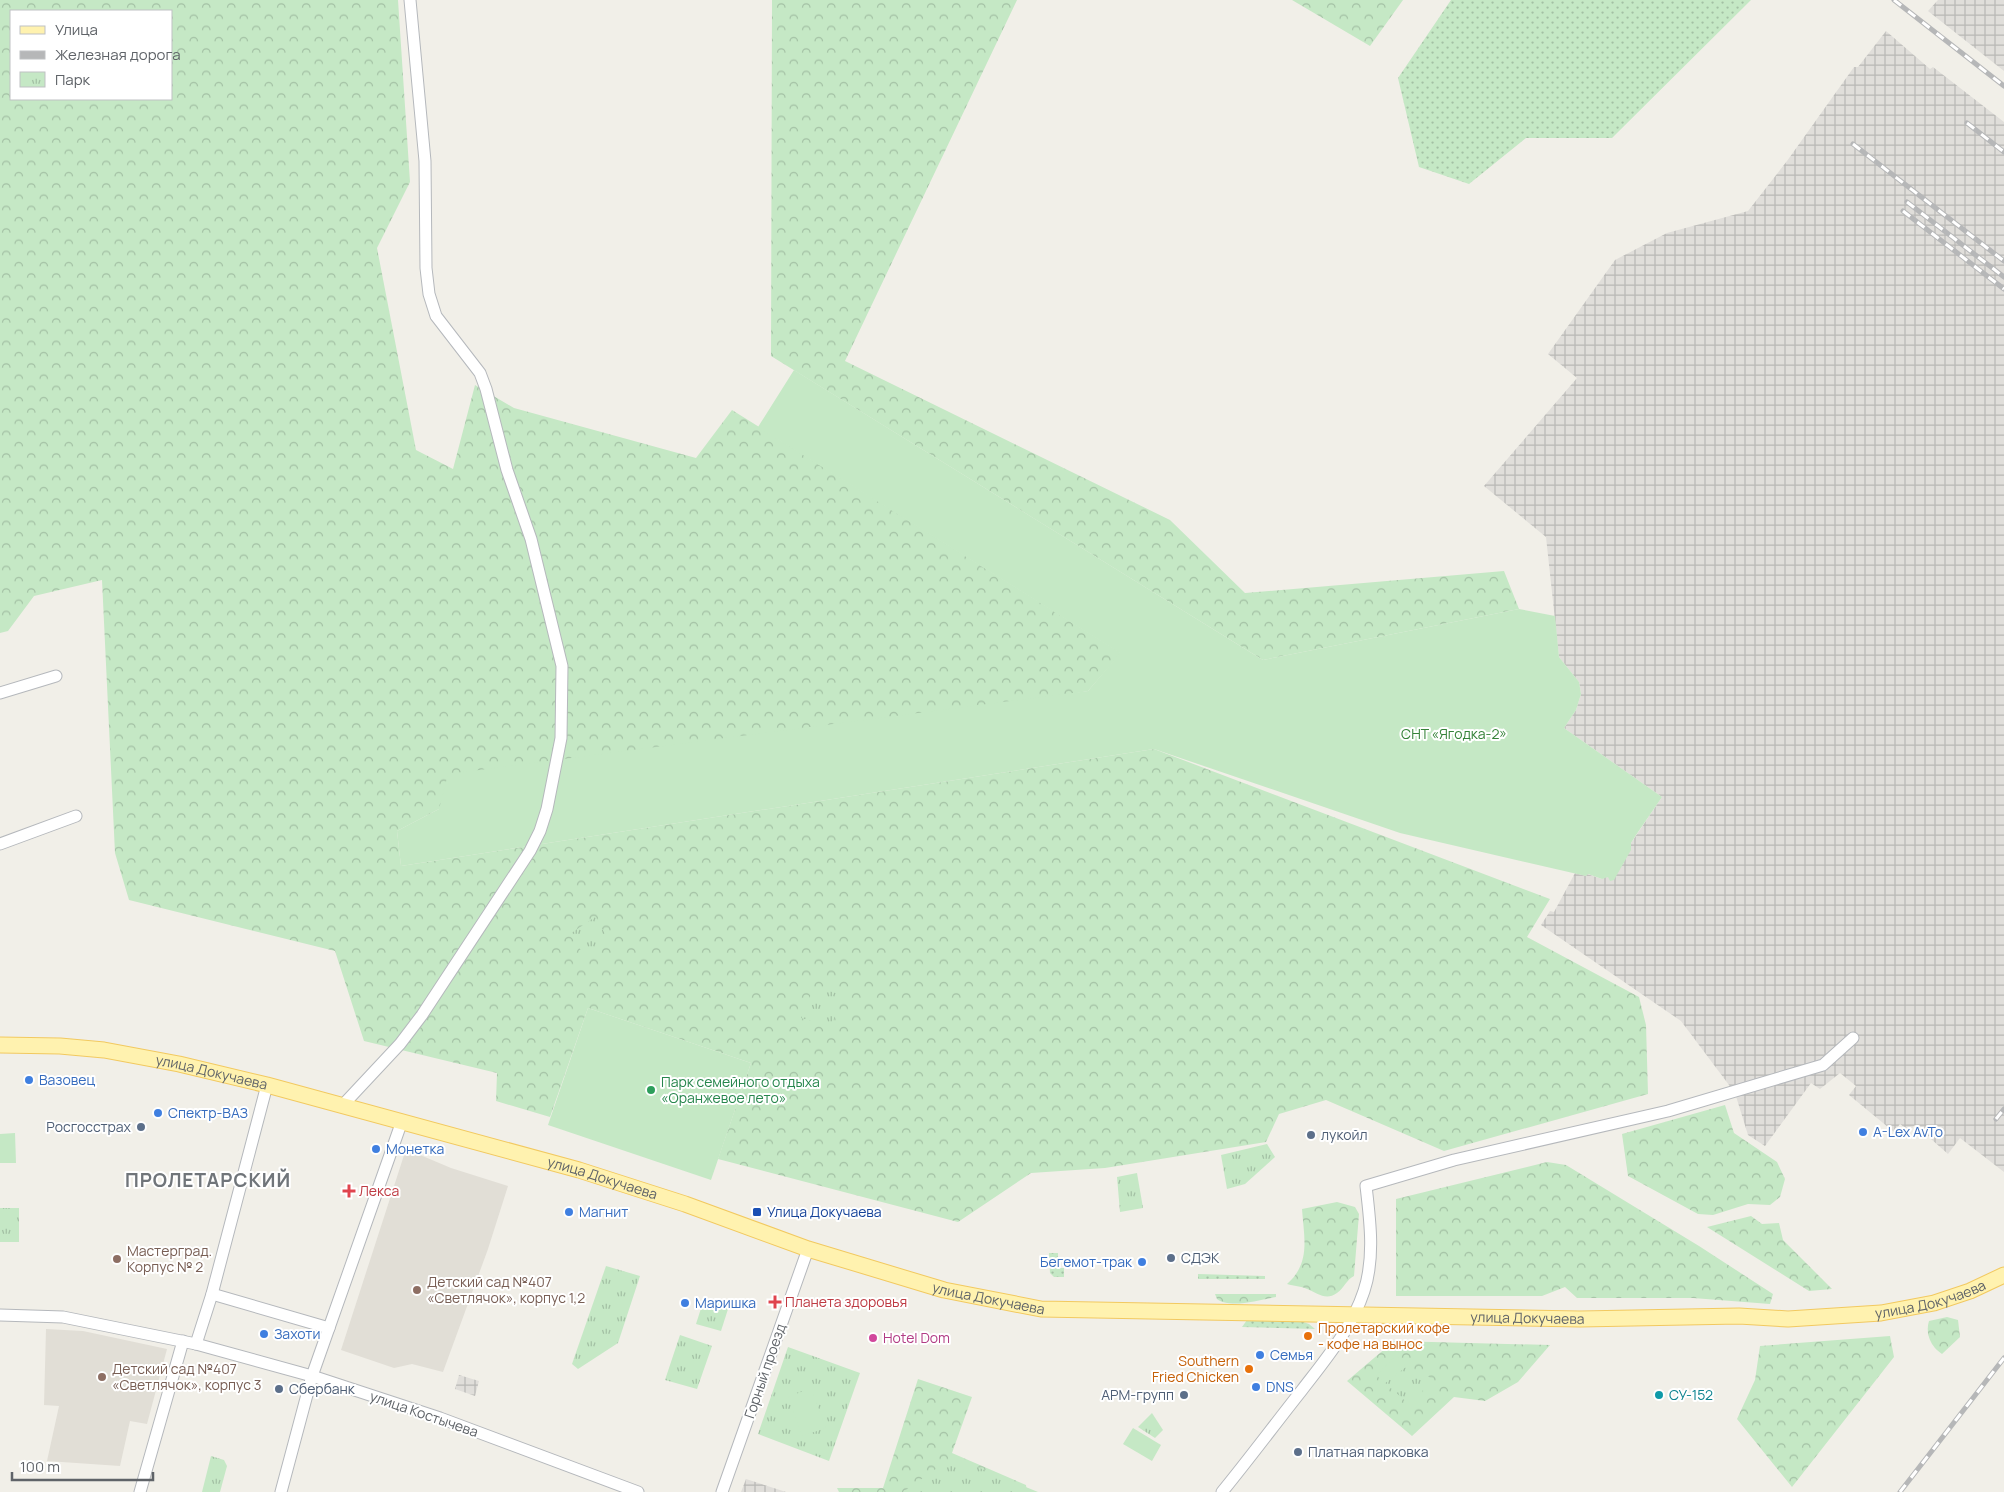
<svg xmlns="http://www.w3.org/2000/svg" width="2004" height="1492" font-family="Manrope,sans-serif">
<defs>
<pattern id="industrial-grid" width="8" height="8" patternUnits="userSpaceOnUse" patternTransform="scale(1.25)"><rect width="8" height="8" fill="#e0deda"/><path d="M0 4h8M4 0v8" fill="none" stroke="#b9b8b5"/></pattern>
<pattern id="grass-dots" width="8" height="8" patternUnits="userSpaceOnUse" patternTransform="scale(1.25)"><rect width="8" height="8" fill="#c5e8c5"/><path d="M2 2h.1M6 6h.1" fill="none" stroke="#a3c0a4" stroke-width="1.8" stroke-linecap="round"/></pattern>
<pattern id="forest-crowns" width="20" height="18" patternUnits="userSpaceOnUse" patternTransform="scale(1.25)"><rect width="20" height="18" fill="#c5e8c5"/><path d="M2 6a3 3 0 1 1 6 0M12 15a3 3 0 1 1 6 0" fill="none" stroke="#a3c0a4"/></pattern>
<pattern id="park-tufts" width="24" height="20" patternUnits="userSpaceOnUse" patternTransform="scale(1.25)"><rect width="24" height="20" fill="#c5e8c5"/><path d="M3 7l-1-3M5 7V3M7 7l1-3M15 17l-1-3M17 17v-4M19 17l1-3" fill="none" stroke="#a3c0a4"/></pattern>
</defs>
<rect width="100%" height="100%" fill="#f1efe8"/>
<!-- industrial -->
<g fill="url(#industrial-grid)">
<polygon points="1938,0 2004,0 2004,71 1928,11"/>
<polygon points="1886,31 1930,69 1933,67 2004,122 2004,1172 1960,1138 1948,1154 1915,1125 1909,1131 1900,1124 1894,1132 1849,1095 1856,1086 1840,1073 1820,1089 1811,1083 1765,1146 1748,1135 1735,1093 1681,1021 1541,925 1550,911 1554,912 1575,873 1586,876 1587,874 1602,879 1631,843 1662,797 1564,728 1576,710 1581,694 1579,682 1559,657 1546,537 1484,486 1577,378 1548,354 1615,260 1667,233 1748,211 1787,161 1854,67 1858,67"/>
<polygon points="459,1375 479,1381 475,1396 455,1389"/>
<polygon points="746,1479 786,1492 741,1492"/>
</g>
<!-- education -->
<g fill="#e1ded6">
<polygon points="406,1149 451,1168 508,1186 488,1249 443,1372 412,1364 394,1368 341,1350"/>
<polygon points="46,1329 83,1331 167,1349 147,1424 130,1421 120,1466 47,1461 59,1406 44,1405"/>
</g>
<!-- grass -->
<g fill="url(#grass-dots)">
<polygon points="1451,0 1751,0 1612,138 1526,138 1469,184 1419,167 1398,78"/>
<polygon points="1049,1253 1058,1253 1058,1268 1064,1268 1064,1277 1054,1277 1050,1273"/>
<polygon points="1198,1274 1265,1276 1265,1279 1198,1279"/>
<polygon points="1247,1320 1301,1321 1309,1324 1315,1329 1242,1327"/>
</g>
<!-- forest -->
<g fill="url(#forest-crowns)" fill-rule="evenodd">
<path d="M0,0H398L410,182L377,248L416,450L453,469L475,385L514,408L696,458L732,410L1121,653L1088,691L439,809L397,831L401,866L1154,749L1550,899L1527,937L1639,997L1646,1025L1648,1094L1444,1151L1326,1100L1279,1114L1266,1142L1105,1168L1031,1173L958,1222L718,1159L751,1063L588,1008L550,1117L496,1101L497,1073L364,1041L335,951L129,900L115,853L102,580L34,596L8,631L0,633ZM11,11H171V99H11Z"/>
<polygon points="772,0 1017,0 845,361 1170,520 1245,593 1504,571 1519,609 1263,660 771,356"/>
<polygon points="1292,0 1403,0 1370,46"/>
<polygon points="1725,1105 1734,1133 1777,1162 1785,1179 1780,1197 1770,1205 1748,1204 1713,1215 1698,1214 1628,1176 1622,1134"/>
<polygon points="1547,1162 1566,1165 1699,1246 1773,1294 1770,1304 1693,1298 1577,1298 1565,1287 1542,1296 1396,1296 1396,1199"/>
<path d="M1337,1202L1355,1207L1359,1214L1354,1276C1347,1279 1344,1288 1337,1293C1326,1301 1317,1293 1307,1289C1301,1286 1294,1286 1287,1284C1311,1263 1304,1238 1302,1209Z"/>
<polygon points="1751,1216 1762,1224 1779,1223 1783,1240 1832,1289 1809,1291 1707,1227"/>
<path d="M1215,1294H1276V1297C1260,1300 1230,1309 1217,1299Z"/>
<path d="M1947,1317L1958,1320L1960,1337L1942,1354C1931,1347 1925,1334 1929,1321Z"/>
<polygon points="1890,1336 1894,1357 1792,1487 1737,1419 1755,1380 1760,1346"/>
<polygon points="1394,1341 1550,1345 1518,1382 1485,1401 1454,1397 1412,1436 1347,1381"/>
<polygon points="918,1379 972,1397 952,1453 1026,1485 1027,1492 839,1492 837,1488 883,1488"/>
</g>
<!-- park -->
<g fill="url(#park-tufts)">
<polygon points="595,917 610,942 588,961 570,934"/>
<polygon points="814,987 843,995 831,1026 801,1018"/>
<polygon points="1267,1144 1275,1157 1245,1184 1227,1189 1221,1155"/>
<polygon points="1137,1173 1143,1208 1120,1212 1117,1177"/>
<rect x="0" y="1208" width="19" height="34"/>
<polygon points="606,1266 640,1276 618,1343 578,1369 572,1364"/>
<polygon points="704,1299 729,1306 721,1331 696,1324"/>
<polygon points="680,1335 712,1346 697,1389 665,1380"/>
<polygon points="788,1347 860,1373 829,1461 758,1434"/>
<polygon points="1407,1366 1433,1379 1410,1405 1385,1383"/>
<polygon points="1152,1413 1163,1430 1155,1438 1138,1427"/>
<polygon points="211,1456 224,1460 227,1466 220,1492 202,1492"/>
<polygon points="953,1457 1038,1492 903,1492"/>
</g>
<!-- garden -->
<g fill="#c5e8c5">
<polygon points="794,370 1263,660 1519,609 1555,616 1559,657 1579,682 1581,694 1576,710 1564,728 1662,797 1636,835 1631,843 1631,850 1614,880 1610,881 1608,877 1602,879 1588,874 1586,876 1400,833 1154,749 401,866 397,831 439,809 448,774 1088,691 1120,653 758,427"/>
<polygon points="588,1008 751,1063 711,1180 548,1125"/>
<polygon points="15,1133 16,1163 0,1163 0,1134"/>
<polygon points="1396,1356 1407,1366 1385,1383 1376,1375"/>
<polygon points="811,1388 826,1428 802,1436 788,1397"/>
<polygon points="1133,1428 1161,1445 1152,1461 1123,1444"/>
</g>
<g fill="none" stroke-linecap="round" stroke-linejoin="round">
<defs>
<g id="minor">
<polyline points="0,693 56,676"/>
<polyline points="0,844 76,816"/>
<polyline points="342,1106 400,1044 422,1015 530,851 540,831 547,809 561,738 562,666 531,539 507,470 486,389 480,373 436,316 429,294 426,268 425,161 410,0"/>
<polyline points="212,1294 329,1328"/>
<polyline points="0,1315 63,1317 196,1344 312,1376 440,1418 638,1492"/>
<polyline points="196,1344 212,1294 267,1085"/>
<polyline points="140,1492 183,1341"/>
<polyline points="281,1492 312,1376 402,1121"/>
<polyline points="722,1492 808,1249"/>
<path d="M1222,1492C1249,1459 1275,1424 1302,1390C1325,1360 1352,1328 1364,1291C1375,1258 1370,1220 1366,1186L1454,1160L1668,1111L1823,1065L1853,1038"/>
</g>
<g id="major">
<path id="s1" d="M0,1045L60,1046L104,1050L179,1064L267,1085L579,1170L685,1204L808,1249L944,1290L1041,1309L1580,1319L1739,1316L1788,1319L1881,1313L1934,1303L1970,1291L2004,1275"/>
</g>
</defs>
<!-- minor casing -->
<use href="#minor" stroke="#b5b8bc" stroke-width="13"/>
<!-- major casing -->
<use href="#major" stroke="#f2c960" stroke-width="17"/>
<!-- minor -->
<use href="#minor" stroke="#fff" stroke-width="11"/>
<!-- major -->
<use href="#major" stroke="#fff2af" stroke-width="15"/>
<defs>
<g id="rail">
<polyline points="1894,0 2004,86"/>
<polyline points="1967,123 2004,152"/>
<polyline points="1853,144 2004,261"/>
<polyline points="1907,202 2004,277"/>
<polyline points="1903,211 2004,289"/>
<polyline points="1996,1119 2004,1109"/>
<polyline points="1900,1492 2004,1358"/>
</g>
</defs>
<!-- rail casing -->
<use href="#rail" stroke="#b6b7b8" stroke-width="5"/>
<!-- rail -->
<use href="#rail" stroke="#fff" stroke-width="3" stroke-dasharray="9" stroke-linecap="butt"/>
</g>
<!-- markers -->
<g fill="#3f7fe0" stroke="#fff" stroke-width="2">
<circle cx="29" cy="1080" r="5"/>
<circle cx="158" cy="1113" r="5"/>
<circle cx="1863" cy="1132" r="5"/>
<circle cx="376" cy="1149" r="5"/>
<circle cx="569" cy="1212" r="5"/>
<circle cx="1142" cy="1262" r="5"/>
<circle cx="685" cy="1303" r="5"/>
<circle cx="264" cy="1334" r="5"/>
<circle cx="1260" cy="1355" r="5"/>
<circle cx="1256" cy="1387" r="5"/>
</g>
<circle fill="#2e9e5b" stroke="#fff" stroke-width="2" cx="651" cy="1090" r="5"/>
<g fill="#5c6f8a" stroke="#fff" stroke-width="2">
<circle cx="141" cy="1127" r="5"/>
<circle cx="1311" cy="1135" r="5"/>
<circle cx="1171" cy="1258" r="5"/>
<circle cx="279" cy="1389" r="5"/>
<circle cx="1184" cy="1395" r="5"/>
<circle cx="1298" cy="1452" r="5"/>
</g>
<g fill="#e0444e" stroke="#fff" stroke-width="2">
<path d="M346.5 1183.5h5v5h5v5h-5v5h-5v-5h-5v-5h5z"/>
<path d="M772.5 1294.5h5v5h5v5h-5v5h-5v-5h-5v-5h5z"/>
</g>
<rect fill="#1a4fb4" stroke="#fff" stroke-width="2" x="752" y="1207" width="10" height="10" rx="2.5"/>
<g fill="#8d6e63" stroke="#fff" stroke-width="2">
<circle cx="117" cy="1259" r="5"/>
<circle cx="417" cy="1290" r="5"/>
<circle cx="102" cy="1377" r="5"/>
</g>
<g fill="#e8710a" stroke="#fff" stroke-width="2">
<circle cx="1308" cy="1336" r="5"/>
<circle cx="1249" cy="1369" r="5"/>
</g>
<circle fill="#d1479c" stroke="#fff" stroke-width="2" cx="873" cy="1338" r="5"/>
<circle fill="#0f9aa8" stroke="#fff" stroke-width="2" cx="1659" cy="1395" r="5"/>
<g text-anchor="middle" stroke-width="4" stroke-linejoin="round" paint-order="stroke">
<!-- park labels -->
<g font-size="14" fill="#348238" stroke="#fff">
<text x="1454" y="739">СНТ «Ягодка-2»</text>
</g>
<!-- street labels -->
<g font-size="14" fill="#5f6368" stroke="#fff">
<text dy="5" stroke="none"><textPath href="#s1" startOffset="214">улица Докучаева</textPath></text>
<text dy="5" stroke="none"><textPath href="#s1" startOffset="619">улица Докучаева</textPath></text>
<text dy="5" stroke="none"><textPath href="#s1" startOffset="1024">улица Докучаева</textPath></text>
<text dy="5" stroke="none"><textPath href="#s1" startOffset="1969">улица Докучаева</textPath></text>
<text dy="5" stroke="none"><textPath href="#s1" startOffset="1564">улица Докучаева</textPath></text>
<text transform="translate(765 1371) rotate(-71)" y="5">Горный проезд</text>
<text transform="translate(424 1414) rotate(19)" y="5">улица Костычева</text>
</g>
<!-- shop labels -->
<g font-size="14" fill="#366cbe" stroke="#fff" text-anchor="start">
<text x="39" y="1085">Вазовец</text>
<text x="168" y="1118">Спектр-ВАЗ</text>
<text x="1873" y="1137">A-Lex AvTo</text>
<text x="386" y="1154">Монетка</text>
<text x="579" y="1217">Магнит</text>
<text x="1132" y="1267" text-anchor="end">Бегемот-трак</text>
<text x="695" y="1308">Маришка</text>
<text x="274" y="1339">Захоти</text>
<text x="1270" y="1360">Семья</text>
<text x="1266" y="1392">DNS</text>
</g>
<!-- leisure labels -->
<g font-size="14" fill="#27864d" stroke="#fff" text-anchor="start">
<text x="661" y="1087">Парк семейного отдыха<tspan x="661" dy="16">«Оранжевое лето»</tspan></text>
</g>
<!-- service labels -->
<g font-size="14" fill="#4e5e75" stroke="#fff" text-anchor="start">
<text x="131" y="1132" text-anchor="end">Росгосстрах</text>
<text x="1321" y="1140">лукойл</text>
<text x="1181" y="1263">СДЭК</text>
<text x="289" y="1394">Сбербанк</text>
<text x="1174" y="1400" text-anchor="end">АРМ-групп</text>
<text x="1308" y="1457">Платная парковка</text>
</g>
<!-- health labels -->
<g font-size="14" fill="#be3a42" stroke="#fff" text-anchor="start">
<text x="359" y="1196">Лекса</text>
<text x="785" y="1307">Планета здоровья</text>
</g>
<!-- transit labels -->
<g font-size="14" fill="#164399" stroke="#fff" text-anchor="start">
<text x="767" y="1217">Улица Докучаева</text>
</g>
<!-- education labels -->
<g font-size="14" fill="#785e54" stroke="#fff" text-anchor="start">
<text x="127" y="1256">Мастерград.<tspan x="127" dy="16">Корпус № 2</tspan></text>
<text x="427" y="1287">Детский сад №407<tspan x="427" dy="16">«Светлячок», корпус 1,2</tspan></text>
<text x="112" y="1374">Детский сад №407<tspan x="112" dy="16">«Светлячок», корпус 3</tspan></text>
</g>
<!-- food labels -->
<g font-size="14" fill="#c56008" stroke="#fff" text-anchor="start">
<text x="1318" y="1333">Пролетарский кофе<tspan x="1318" dy="16">- кофе на вынос</tspan></text>
<text x="1239" y="1366" text-anchor="end">Southern<tspan x="1239" dy="16">Fried Chicken</tspan></text>
</g>
<!-- hotel labels -->
<g font-size="14" fill="#b23c85" stroke="#fff" text-anchor="start">
<text x="883" y="1343">Hotel Dom</text>
</g>
<!-- culture labels -->
<g font-size="14" fill="#0d838f" stroke="#fff" text-anchor="start">
<text x="1669" y="1400">СУ-152</text>
</g>
<!-- district labels -->
<g font-size="19" font-weight="bold" letter-spacing="1" fill="#70757a" stroke="#fff">
<text x="208" y="1187">ПРОЛЕТАРСКИЙ</text>
</g>
</g>
<!-- legend -->
<rect x="10" y="10" width="162" height="90" fill="#ffffff" stroke="#bfc1c3"/>
<rect x="20" y="26" width="25" height="8" fill="#fff2af" stroke="#bfc1c3"/>
<text x="55" y="35" font-size="15" fill="#5f6368">Улица</text>
<rect x="20" y="51" width="25" height="8" fill="#b6b7b8" stroke="#bfc1c3"/>
<text x="55" y="60" font-size="15" fill="#5f6368">Железная дорога</text>
<rect x="20" y="72" width="25" height="15" fill="url(#park-tufts)" stroke="#bfc1c3"/>
<text x="55" y="85" font-size="15" fill="#5f6368">Парк</text>
<!-- scale -->
<path d="M12 1472v8h141v-8" fill="none" stroke="#5f6368" stroke-width="2.5"/>
<text x="20" y="1472" font-size="15" fill="#5f6368" stroke="#ffffff" stroke-width="4" paint-order="stroke">100 m</text>
</svg>
